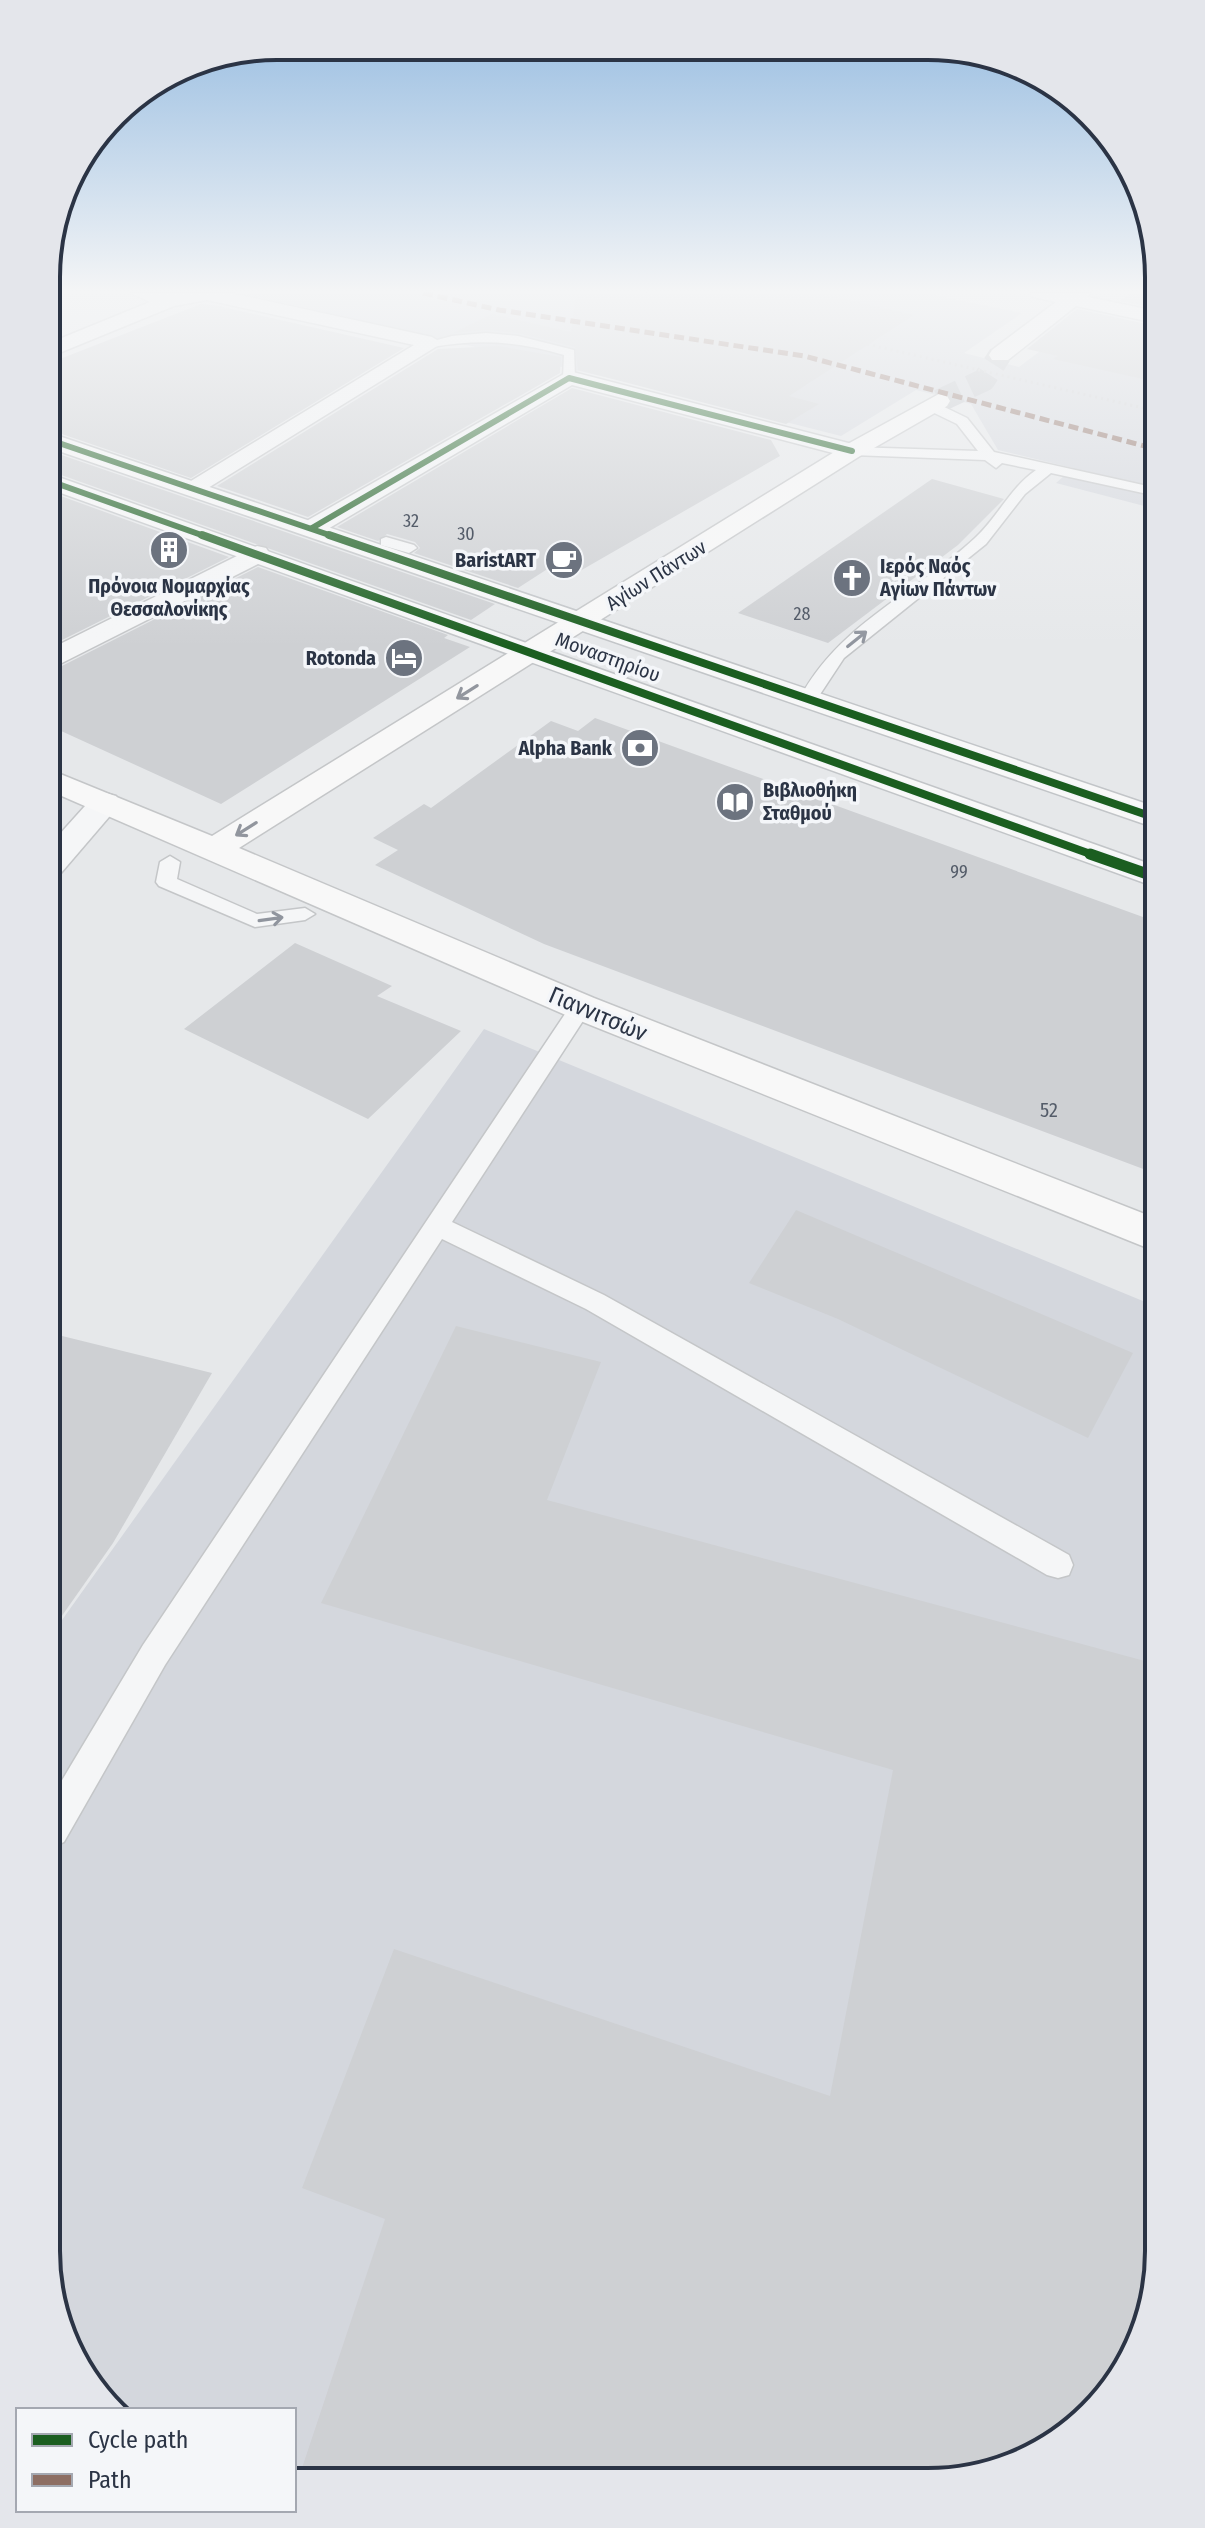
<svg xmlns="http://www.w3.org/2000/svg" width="1205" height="2528" font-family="'Fira Sans Condensed',sans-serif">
<rect width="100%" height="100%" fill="#e6e8ea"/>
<!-- built -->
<g fill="#d4d7dd">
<polygon points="242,293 925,293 1022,313 964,353 1019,367 1076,324 1151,340 1152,508 1056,483 1073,468 998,450 971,404 916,390 841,436 627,382"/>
<polygon points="484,1029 1155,1306 1158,2267 1111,2392 1056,2443 988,2474 294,2477 294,2410 115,2410 54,2311 52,1634"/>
</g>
<!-- building -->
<g fill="#ced0d3">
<polygon points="576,293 818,293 914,315 789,396 819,404 786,424 578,370 575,347 518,333 486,330 453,333 492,314 571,332"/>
<polygon points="1130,293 1151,293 1151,307 1120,301"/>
<polygon points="201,304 214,305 404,348 191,478 47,429 47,364"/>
<polygon points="1077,309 1151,325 1152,381 1053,359 1058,356 1027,349"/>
<polygon points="498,346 561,357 560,373 308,517 217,486 438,349"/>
<polygon points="572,388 771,440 780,456 573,575 549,568 518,588 414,553 420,548 415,542 387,534 378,541 337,527"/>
<polygon points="47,450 495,604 471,620 47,470"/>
<polygon points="932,479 1004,499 958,545 828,643 738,613"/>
<polygon points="47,491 229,557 48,647"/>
<polygon points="258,567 448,635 444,638 470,647 221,804 48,725 48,673"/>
<polygon points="595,718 1154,921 1154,1173 544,944 375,865 398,850 373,838 424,804 431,808 551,721 578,731"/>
<polygon points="295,943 392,986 377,996 461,1031 368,1119 184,1029"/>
<polygon points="796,1210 1133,1353 1088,1438 838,1319 749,1283"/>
<polygon points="456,1326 601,1362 547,1500 1156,1664 1158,2125 1146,2300 1111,2392 1056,2443 988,2474 299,2477 385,2219 302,2188 394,1949 830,2096 893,1770 321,1603"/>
<polygon points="50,1333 212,1373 113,1543 52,1630"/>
</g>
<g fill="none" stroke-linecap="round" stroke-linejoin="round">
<!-- secondary-tunnel -->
<polyline stroke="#c1c4c9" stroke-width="23" stroke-dasharray="23 11" stroke-linecap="butt" points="939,401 984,380 1000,355"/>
<defs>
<g id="lane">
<path d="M486,333L518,336L574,350L575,378L569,382L563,378L564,355C518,341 479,339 432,347L426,343L452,336Z"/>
<path d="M926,403H936L967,418L994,452L1152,487V495L1051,473L1025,494L986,544L844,658L815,702H803L800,698C839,624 916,593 975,538C998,517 1010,488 1036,470L1002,463L996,468L985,460L852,455L845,451L852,447L978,451L957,424L926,409Z"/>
<polygon points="386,537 414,545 417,548 409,553 381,545 381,539"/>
<polygon points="170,856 180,862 177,879 257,914 305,908 315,914 305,920 255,927 159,886 156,882 160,862"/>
<polygon points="581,1000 592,1007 452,1222 604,1295 1069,1555 1073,1565 1069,1575 1058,1578 1047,1575 586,1309 442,1239 165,1665 64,1842 52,1847 52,1797 143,1645 573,1002"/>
</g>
<g id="street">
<polygon points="131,293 231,293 432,337 442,343 195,496 183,489 186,484 414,345 207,300 174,306 47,358 47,344 150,302"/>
<polygon points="569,371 860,446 864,451 852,458 572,385 321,533 303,533 299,528 303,523"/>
<polygon points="257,546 266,548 270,554 266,560 48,670 48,650"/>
<polygon points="105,793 116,796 121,803 61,873 49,876 49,846 94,796"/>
</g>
<g id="secondary">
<polygon points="1030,293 1091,293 1088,297 1151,310 1151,322 1076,306 1008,360 992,360 989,355 992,350 1056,302 1033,297"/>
<polygon points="939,394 947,396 950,401 947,406 860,456 239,848 594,998 1155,1218 1155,1251 568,1016 48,790 48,769 212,836 844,446"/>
</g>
<g id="primary">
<polygon points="47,432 1153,806 1153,827 47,447"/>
<polygon points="47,473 1153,865 1153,886 47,488"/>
</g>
</defs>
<!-- lane casing -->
<use href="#lane" stroke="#c4c6c8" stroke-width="3"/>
<!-- street casing -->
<use href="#street" stroke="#c4c6c8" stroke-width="3"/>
<!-- secondary casing -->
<use href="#secondary" stroke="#c4c6c8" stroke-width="3"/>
<!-- primary casing -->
<use href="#primary" stroke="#c2c5c8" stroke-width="3"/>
<!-- lane -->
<use href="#lane" fill="#f5f6f7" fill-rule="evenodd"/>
<!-- street -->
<use href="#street" fill="#f5f6f7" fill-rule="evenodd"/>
<!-- secondary -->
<use href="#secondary" fill="#f8f8f8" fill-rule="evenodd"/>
<!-- primary -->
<use href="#primary" fill="#f8f8f8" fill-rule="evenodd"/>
<!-- rail -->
<g stroke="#cecfd2" stroke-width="3" stroke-dasharray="2 4" stroke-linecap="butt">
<polyline points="645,293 1152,410"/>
<polyline points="703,293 861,331"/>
</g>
<!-- quiet -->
<polyline stroke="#8d6e63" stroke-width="5" stroke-dasharray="10 5" stroke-linecap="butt" points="423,293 499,310 804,356 1152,448"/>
<defs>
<g id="cycleway-far2">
<polyline points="47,439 335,537"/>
<polyline points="47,480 207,537"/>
<polyline points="312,528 569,378 852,451"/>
</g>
<g id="cycleway-far1">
<polyline points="202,535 1096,856"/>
<polyline points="329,535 1153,817"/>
</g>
<polyline id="cycleway" points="1090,854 1153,876"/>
</defs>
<!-- cycleway-far2 casing -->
<use href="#cycleway-far2" stroke="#f4f6f9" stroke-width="9"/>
<!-- cycleway-far1 casing -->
<use href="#cycleway-far1" stroke="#f4f6f9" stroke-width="11"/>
<!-- cycleway casing -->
<use href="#cycleway" stroke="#f4f6f9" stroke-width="15"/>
<!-- cycleway-far2 -->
<use href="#cycleway-far2" stroke="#1b5e20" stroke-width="6"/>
<!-- cycleway-far1 -->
<use href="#cycleway-far1" stroke="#1b5e20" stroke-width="8"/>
<!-- cycleway -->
<use href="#cycleway" stroke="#1b5e20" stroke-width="11"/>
</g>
<!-- one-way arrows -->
<defs><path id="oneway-shaft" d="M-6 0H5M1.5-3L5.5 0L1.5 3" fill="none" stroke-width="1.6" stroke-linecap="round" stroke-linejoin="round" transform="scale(2)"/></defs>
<g stroke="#90959e">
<use href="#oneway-shaft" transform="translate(857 639) rotate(-39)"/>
<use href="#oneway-shaft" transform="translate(271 919) rotate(-8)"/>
</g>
<g stroke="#92969e">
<use href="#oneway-shaft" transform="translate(467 692) rotate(148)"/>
<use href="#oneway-shaft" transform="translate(246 829) rotate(148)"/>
</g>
<!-- sky -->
<linearGradient id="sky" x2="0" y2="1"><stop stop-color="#93bae0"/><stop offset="0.45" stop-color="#f4f5f6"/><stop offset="1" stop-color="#f4f5f6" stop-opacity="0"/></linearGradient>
<rect width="1205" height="647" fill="url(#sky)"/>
<!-- icons -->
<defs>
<symbol id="building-disc" viewBox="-11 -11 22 22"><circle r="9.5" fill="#6c737f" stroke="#f4f6f9"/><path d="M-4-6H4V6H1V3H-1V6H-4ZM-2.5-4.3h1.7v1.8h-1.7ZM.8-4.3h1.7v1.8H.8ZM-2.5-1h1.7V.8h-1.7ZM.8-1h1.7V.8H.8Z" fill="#fff"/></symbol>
<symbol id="cafe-disc" viewBox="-11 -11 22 22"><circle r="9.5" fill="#6c737f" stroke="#f4f6f9"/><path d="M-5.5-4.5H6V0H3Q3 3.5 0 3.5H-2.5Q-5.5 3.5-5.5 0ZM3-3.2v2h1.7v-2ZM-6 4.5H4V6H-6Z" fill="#fff"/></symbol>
<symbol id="church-disc" viewBox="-11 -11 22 22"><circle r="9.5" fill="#6c737f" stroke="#f4f6f9"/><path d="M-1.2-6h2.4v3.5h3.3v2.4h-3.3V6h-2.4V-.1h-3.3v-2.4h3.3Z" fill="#fff"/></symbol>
<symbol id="hotel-disc" viewBox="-11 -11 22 22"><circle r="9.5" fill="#6c737f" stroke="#f4f6f9"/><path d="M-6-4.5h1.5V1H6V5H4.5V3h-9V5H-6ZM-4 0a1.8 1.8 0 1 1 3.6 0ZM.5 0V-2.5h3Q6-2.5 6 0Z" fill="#fff"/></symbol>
<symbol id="bank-disc" viewBox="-11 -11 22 22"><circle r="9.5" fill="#6c737f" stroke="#f4f6f9"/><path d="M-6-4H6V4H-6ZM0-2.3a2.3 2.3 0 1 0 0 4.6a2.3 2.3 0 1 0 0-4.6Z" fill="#fff"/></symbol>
<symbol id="library-disc" viewBox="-11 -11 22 22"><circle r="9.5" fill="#6c737f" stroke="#f4f6f9"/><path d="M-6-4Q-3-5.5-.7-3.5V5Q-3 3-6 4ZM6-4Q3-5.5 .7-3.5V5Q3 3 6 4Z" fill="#fff"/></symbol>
</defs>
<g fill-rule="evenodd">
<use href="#building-disc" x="147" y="528" width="44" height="44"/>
<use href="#cafe-disc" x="542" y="538" width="44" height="44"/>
<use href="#church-disc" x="830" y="556" width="44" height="44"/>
<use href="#hotel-disc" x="382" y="636" width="44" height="44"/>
<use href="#bank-disc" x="618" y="726" width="44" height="44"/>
<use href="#library-disc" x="713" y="780" width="44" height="44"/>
</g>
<g text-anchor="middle" stroke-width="7" stroke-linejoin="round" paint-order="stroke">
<!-- far-number labels -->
<g font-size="18" fill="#545c69">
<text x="411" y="527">32</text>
<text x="466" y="540">30</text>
<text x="802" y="620">28</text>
<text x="959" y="878">99</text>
</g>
<!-- far-poi labels -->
<g font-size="20" font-weight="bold" fill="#2b3445" stroke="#f4f6f9" text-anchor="end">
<text x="536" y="567">BaristART</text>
<text x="880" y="573" text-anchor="start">Ιερός Ναός<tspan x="880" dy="23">Αγίων Πάντων</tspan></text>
<text x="169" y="593" text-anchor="middle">Πρόνοια Νομαρχίας<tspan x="169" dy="23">Θεσσαλονίκης</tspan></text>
<text x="376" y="665">Rotonda</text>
<text x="612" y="755">Alpha Bank</text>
<text x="763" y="797" text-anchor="start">Βιβλιοθήκη<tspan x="763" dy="23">Σταθμού</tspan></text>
</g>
<!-- far-street labels -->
<g font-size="20" fill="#2b3445" stroke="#f4f6f9">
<text transform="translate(656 575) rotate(-32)" y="7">Αγίων Πάντων</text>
<text transform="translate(608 657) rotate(20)" y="7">Μοναστηρίου</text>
</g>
<!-- number labels -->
<g font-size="20" fill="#545c69">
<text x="1049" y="1117">52</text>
</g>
<!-- street labels -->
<g font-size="24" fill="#2b3445" stroke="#f4f6f9">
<text transform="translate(598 1014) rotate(23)" y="8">Γιαννιτσών</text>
</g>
</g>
<!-- crop -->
<path d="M0 0H1205V2528H0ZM277 60H928A217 217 0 0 1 1145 277V2251A217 217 0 0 1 928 2468H277A217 217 0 0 1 60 2251V277A217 217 0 0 1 277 60Z" fill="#e4e6eb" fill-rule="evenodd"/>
<path fill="none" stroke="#2b3445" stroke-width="4" d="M277 60H928A217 217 0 0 1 1145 277V2251A217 217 0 0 1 928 2468H277A217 217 0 0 1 60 2251V277A217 217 0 0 1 277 60Z"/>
<!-- legend -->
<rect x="16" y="2408" width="280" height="104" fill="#f4f6f9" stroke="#a4a8b1" stroke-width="2"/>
<rect x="32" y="2434" width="40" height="12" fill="#1b5e20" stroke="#a4a8b1" stroke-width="2"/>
<text x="88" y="2448" font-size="24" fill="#2b3445">Cycle path</text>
<rect x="32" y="2474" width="40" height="12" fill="#8d6e63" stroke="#a4a8b1" stroke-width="2"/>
<text x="88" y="2488" font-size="24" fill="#2b3445">Path</text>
</svg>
